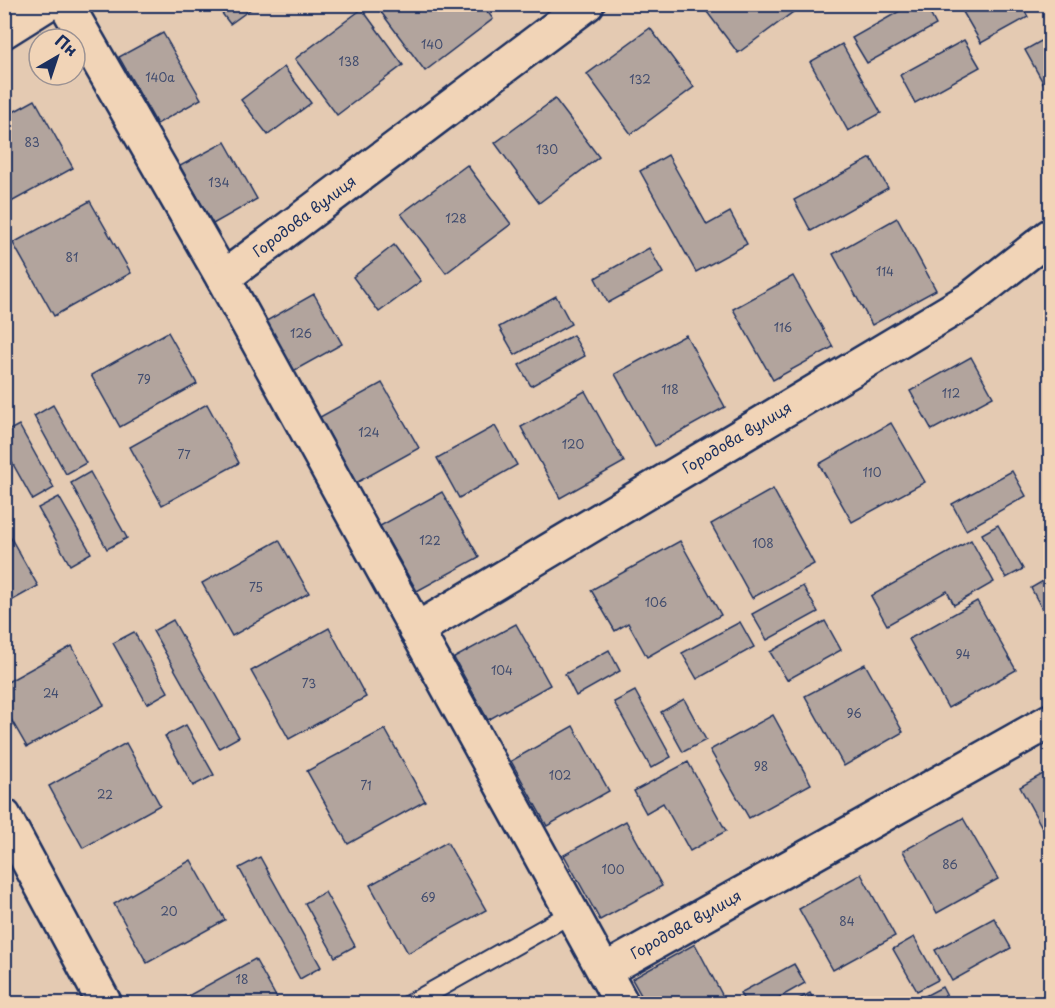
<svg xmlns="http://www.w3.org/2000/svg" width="1055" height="1008" font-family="'Playpen Sans',sans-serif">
<rect width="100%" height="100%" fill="#e4cab2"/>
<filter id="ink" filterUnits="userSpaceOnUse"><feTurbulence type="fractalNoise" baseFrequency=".0167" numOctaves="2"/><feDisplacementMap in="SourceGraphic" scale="12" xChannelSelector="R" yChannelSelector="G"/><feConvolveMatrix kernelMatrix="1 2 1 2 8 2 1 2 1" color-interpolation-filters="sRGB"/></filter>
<g filter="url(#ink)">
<!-- building -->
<g fill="#b2a49d" stroke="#1b2f5e" stroke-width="1.5">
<polygon points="215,4 254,4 255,6 230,24"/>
<polygon points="382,4 482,4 493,19 425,71 378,8"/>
<polygon points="701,4 793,4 797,9 738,53"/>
<polygon points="912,4 925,4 936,25 867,63 852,38"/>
<polygon points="977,4 1021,4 1028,17 981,43 963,12"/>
<polygon points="362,9 403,65 337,115 295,59"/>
<polygon points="650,28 694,87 631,134 587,74"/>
<polygon points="163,33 201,99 157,124 119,57"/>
<polygon points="1050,36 1050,95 1025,50"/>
<polygon points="964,40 980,67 915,103 900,75"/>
<polygon points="842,44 881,113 848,131 810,62"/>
<polygon points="284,67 311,103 268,135 241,100"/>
<polygon points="555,99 599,157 539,203 495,143"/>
<polygon points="35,100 73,168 4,206 4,117"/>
<polygon points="225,142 257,199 213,224 180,166"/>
<polygon points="668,155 707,225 730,212 747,244 696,272 640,171"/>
<polygon points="871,158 888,188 811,231 794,200"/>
<polygon points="467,165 511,224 446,273 401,214"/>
<polygon points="90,201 131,273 54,316 13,243"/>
<polygon points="897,218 936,290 872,325 833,254"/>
<polygon points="394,245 421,281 379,312 353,277"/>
<polygon points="649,248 663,273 608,303 595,278"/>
<polygon points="793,276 833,347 773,380 733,309"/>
<polygon points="314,294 342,344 288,374 261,324"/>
<polygon points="556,296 571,324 515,355 499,327"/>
<polygon points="168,332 197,384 120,427 91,375"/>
<polygon points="573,335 585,356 531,386 519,365"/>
<polygon points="686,335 725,407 655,446 615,374"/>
<polygon points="971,357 993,397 932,430 910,391"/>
<polygon points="382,383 419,448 356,483 320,417"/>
<polygon points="585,391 624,462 560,498 521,427"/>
<polygon points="207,404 239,463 162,505 130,447"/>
<polygon points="53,405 86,463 66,474 34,416"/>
<polygon points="891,423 925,482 852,522 819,464"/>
<polygon points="19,425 54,488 33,500 4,448 4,433"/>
<polygon points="495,426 517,465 459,498 437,458"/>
<polygon points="1012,471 1026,496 966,530 952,504"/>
<polygon points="90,472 127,538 107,549 71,483"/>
<polygon points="773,489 814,564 752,598 711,524"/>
<polygon points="442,492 479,557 417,591 380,526"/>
<polygon points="59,497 91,553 70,565 38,508"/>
<polygon points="998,525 1023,569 1006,578 982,534"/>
<polygon points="4,526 38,586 4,605"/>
<polygon points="279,540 309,593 232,636 202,583"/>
<polygon points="971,540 994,582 954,605 947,591 887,625 871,596"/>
<polygon points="680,541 721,615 647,657 628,623 615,631 591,590"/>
<polygon points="1050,577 1050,624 1031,588"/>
<polygon points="803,586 818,612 767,640 752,614"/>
<polygon points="977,601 1016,670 948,708 909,639"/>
<polygon points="173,620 239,737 219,748 153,631"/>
<polygon points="825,621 841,650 787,680 770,652"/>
<polygon points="740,622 754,647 697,679 682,653"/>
<polygon points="516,624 550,685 488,720 454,658"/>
<polygon points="329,628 366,697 289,739 251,671"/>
<polygon points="134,632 168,692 147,704 113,643"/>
<polygon points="72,646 104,705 27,747 4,707 4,684"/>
<polygon points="609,650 620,671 576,696 565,674"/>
<polygon points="865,664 903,732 844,766 805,696"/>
<polygon points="635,691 671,757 651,768 614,702"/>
<polygon points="684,699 706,740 683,752 661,712"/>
<polygon points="773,715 811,784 749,818 710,750"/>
<polygon points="186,725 214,775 193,786 165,736"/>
<polygon points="573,726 609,791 547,826 511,761"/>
<polygon points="385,729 425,801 348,844 307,771"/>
<polygon points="126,743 160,805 83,848 49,786"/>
<polygon points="688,762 726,831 690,851 663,803 646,813 634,791"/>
<polygon points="1050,770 1050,842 1020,787"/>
<polygon points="963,818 998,879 937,913 903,851"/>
<polygon points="626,821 662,886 600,920 564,855"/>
<polygon points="447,842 486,910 408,953 370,885"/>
<polygon points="260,857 321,967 300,979 239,868"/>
<polygon points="191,860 225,920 147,963 114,904"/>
<polygon points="861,874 895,936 833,970 799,909"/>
<polygon points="325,892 355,946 335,957 305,903"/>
<polygon points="994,918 1011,948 952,981 935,950"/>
<polygon points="914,937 938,980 917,991 893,949"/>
<polygon points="695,944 727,1004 646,1004 632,979"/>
<polygon points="255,959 280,1004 178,1004 177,1002"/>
<polygon points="794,964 805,983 768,1004 746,1004 740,993"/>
<polygon points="4,984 15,1004 4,1004"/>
<polygon points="942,987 951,1004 924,1004 921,998"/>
<polygon points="810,993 816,1004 790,1004"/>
</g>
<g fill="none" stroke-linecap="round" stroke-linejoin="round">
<defs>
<polyline id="service" points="410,1004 572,913"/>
<g id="minor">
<polyline points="66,4 223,278 622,1004"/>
<polyline points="4,31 47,4"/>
<path id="s1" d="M223,278L587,4"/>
<path id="s2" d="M416,630L970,299L1050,236"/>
<polyline points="4,816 105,1004"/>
<path id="s3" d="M604,971L1050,721"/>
</g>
</defs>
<!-- service casing -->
<use href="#service" stroke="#1b2f5e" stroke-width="22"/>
<!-- minor casing -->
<use href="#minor" stroke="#1b2f5e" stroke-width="38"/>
<!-- service -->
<use href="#service" stroke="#f1d4b7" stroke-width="18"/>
<!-- minor -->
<use href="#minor" stroke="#f1d4b7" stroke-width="33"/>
</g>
</g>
<g text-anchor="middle" stroke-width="4.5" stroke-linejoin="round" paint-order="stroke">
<!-- number labels -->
<g font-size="12" fill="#414c6e">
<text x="432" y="49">140</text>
<text x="349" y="66">138</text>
<text x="160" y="82">140а</text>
<text x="640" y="84">132</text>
<text x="32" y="147">83</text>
<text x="547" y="154">130</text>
<text x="219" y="187">134</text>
<text x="456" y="223">128</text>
<text x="72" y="262">81</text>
<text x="885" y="276">114</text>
<text x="783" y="332">116</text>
<text x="301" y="338">126</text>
<text x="144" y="384">79</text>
<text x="670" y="394">118</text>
<text x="951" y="398">112</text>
<text x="369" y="437">124</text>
<text x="573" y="449">120</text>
<text x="184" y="459">77</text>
<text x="872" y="477">110</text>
<text x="430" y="545">122</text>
<text x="763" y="548">108</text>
<text x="256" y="592">75</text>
<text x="656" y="607">106</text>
<text x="963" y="659">94</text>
<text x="502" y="675">104</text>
<text x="309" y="688">73</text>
<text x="51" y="698">24</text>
<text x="854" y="718">96</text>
<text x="761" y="771">98</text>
<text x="560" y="780">102</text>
<text x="366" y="790">71</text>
<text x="105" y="799">22</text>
<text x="950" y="869">86</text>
<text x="613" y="874">100</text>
<text x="428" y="902">69</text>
<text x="169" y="916">20</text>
<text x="847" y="926">84</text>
<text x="242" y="984">18</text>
</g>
<!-- street labels -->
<g font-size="15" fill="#1b2f5e" stroke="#f1d4b7">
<text dy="5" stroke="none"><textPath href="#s1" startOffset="102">Городова вулиця</textPath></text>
<text dy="5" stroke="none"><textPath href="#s2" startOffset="374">Городова вулиця</textPath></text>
<text dy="5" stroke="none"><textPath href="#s3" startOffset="94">Городова вулиця</textPath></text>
</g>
</g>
<!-- margin -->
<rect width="1055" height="1008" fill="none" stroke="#f1d4b7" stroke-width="24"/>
<rect x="12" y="12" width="1031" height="984" fill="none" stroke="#1b2f5e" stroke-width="2" filter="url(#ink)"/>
<!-- north arrow -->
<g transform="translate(57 57) rotate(39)"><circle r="28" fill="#f1d4b7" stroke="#9b9293" stroke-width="1.5"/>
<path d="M0-4.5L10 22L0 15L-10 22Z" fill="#1b2f5e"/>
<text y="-9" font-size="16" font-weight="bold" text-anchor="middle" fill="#1b2f5e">Пн</text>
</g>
</svg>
